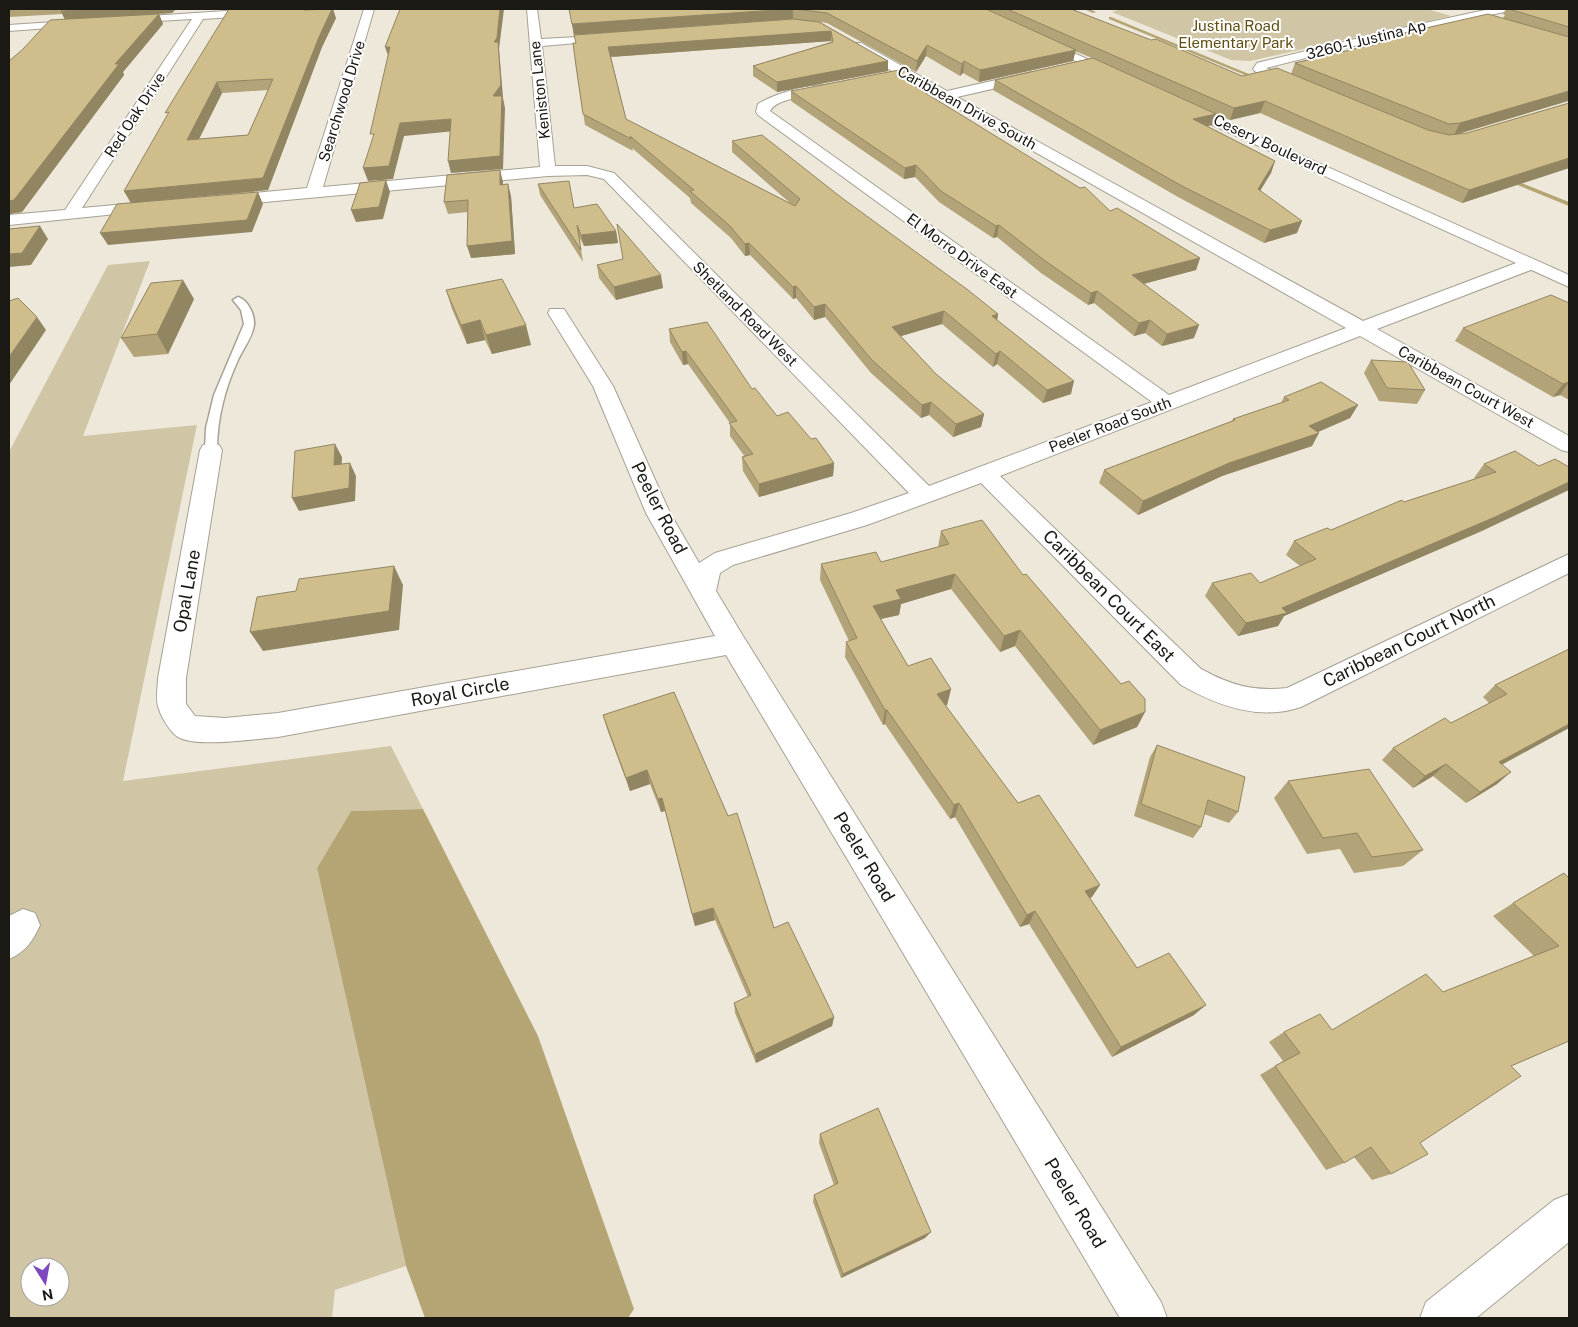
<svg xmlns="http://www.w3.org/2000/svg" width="1578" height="1327" font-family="'Public Sans',sans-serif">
<rect width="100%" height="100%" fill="#ede8da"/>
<!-- green -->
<g fill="#d0c5a5" fill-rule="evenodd">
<polygon points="1121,9 1427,9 1451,16 1250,61 1231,60 1112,12"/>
<path d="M150,261L83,436L197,425L123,781L391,746L423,809L351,811L317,868L406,1266L335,1290L332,1318H9V452L108,265ZM30,1267H60V1297H30Z"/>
</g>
<!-- water -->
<polygon fill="#b5a574" points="423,809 538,1036 634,1309 628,1318 425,1318 406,1266 317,868 351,811"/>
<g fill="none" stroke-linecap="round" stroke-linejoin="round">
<!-- stream -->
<g fill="#b5a574" fill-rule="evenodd">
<polygon points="1084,9 1089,9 1096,12 1093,13"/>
<polygon points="1109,17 1111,17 1261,79 1257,80 1109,19"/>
<polygon points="1505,178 1509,178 1569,202 1569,206 1505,180"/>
</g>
<defs>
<path id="lane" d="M238,297C248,300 255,315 254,325C252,338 243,349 238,360C225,388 217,419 217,450L211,454L205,450L206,428L214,395L244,324L241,310L233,300Z"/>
<g id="street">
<polygon points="256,9 312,9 307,12 203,19 82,208 149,202 157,207 155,210 9,225 9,215 65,210 192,19 124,23 120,22 120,18"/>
<path d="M364,9H374L323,187L540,167L527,9H537L541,39L616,35L618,37L612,40L542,46L555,166H587L614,173L929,486L1152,402L758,115L756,112L758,104C773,94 813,82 831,86L832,89L831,92C816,95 777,97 770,111L1169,395L1346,328L853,49V43H861L947,91L1032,72L1036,73L1038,76L1036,79L957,97L1363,321L1524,260H1536L1539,264L1536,268L1377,329L1569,436V452L1561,450L1360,336L1000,476L1201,669C1230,685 1254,692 1287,688L1569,554V573L1301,707C1259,721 1218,706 1181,685L981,483L867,525L733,565L720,573L716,591L743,636L1161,1302L1167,1318H1120L726,655L278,737C255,739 198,748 178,737C171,733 161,717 159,709C155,700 158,687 158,678L200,450L203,445L211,443L219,445L222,450L186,678V704L195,716L225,718L278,713L715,636L646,513L593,386L548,313L550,309H564L613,386L670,513L699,563L715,553L851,513L909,493L604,179L587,175L548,176L222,206L216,204L214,201L222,196L307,188Z"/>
<path d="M1490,9H1509L1504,12L1389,37L1266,68L1301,82L1302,85L1301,88C1291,90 1259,77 1253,69L1257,63L1388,31Z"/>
<polygon points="84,20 90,23 88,25 9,31 9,25"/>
<path d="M23,909L35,913L40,925C33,941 25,952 9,959V916Z"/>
<polygon points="1569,1194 1569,1242 1476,1318 1420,1318 1426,1302 1554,1200"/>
</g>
<g id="secondary">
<polygon points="965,9 978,9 1122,75 1116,79 1112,78"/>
<polygon points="1180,101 1569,275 1569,287 1175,108 1173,105"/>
</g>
</defs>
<!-- lane casing -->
<use href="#lane" stroke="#a6a194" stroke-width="3"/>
<!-- street casing -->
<use href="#street" stroke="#a6a194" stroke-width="2"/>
<!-- secondary casing -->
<use href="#secondary" stroke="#a6a194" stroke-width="2"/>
<!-- lane -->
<use href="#lane" fill="#fff" fill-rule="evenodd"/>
<!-- street -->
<use href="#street" fill="#fff" fill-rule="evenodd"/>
<!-- secondary -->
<use href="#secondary" fill="#fff" fill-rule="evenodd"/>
</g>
<!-- wall -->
<g fill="#b2a378" fill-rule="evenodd">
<polygon points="9,9 176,9 172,13 96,18 159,14 163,24 123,72 124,75 22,212 9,214 9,61 65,19 62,14 9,17"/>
<path d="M235,9H312L336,18L322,47L268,190L131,203L124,191ZM268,90L248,135L199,139L222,93Z"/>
<polygon points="569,9 1071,9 1242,76 1291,74 1295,63 1374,44 1377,39 1503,18 1505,15 1503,14 1506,9 1569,9 1569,102 1568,101 1455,135 1467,133 1569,103 1569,168 1462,203 1260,113 1230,120 1216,114 1212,125 1207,126 1275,161 1271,173 1260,190 1297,233 1264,243 1178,197 993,90 995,80 1092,58 1075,51 1073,61 979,82 963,73 960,76 926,56 916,72 827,23 820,22 888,61 888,71 777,92 753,76 753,66 831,42 831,41 611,57 626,119 790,203 732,152 732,141 842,198 998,314 997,320 1071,394 1043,403 997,364 993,367 942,324 901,336 936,374 984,414 981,427 953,437 929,415 921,418 871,373 825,317 814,320 796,298 793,299 750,255 745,256 731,238 691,203 690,198 632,148 633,151 585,125 576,66 749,22 574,35"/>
<polygon points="910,83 1110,211 1200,258 1196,270 1143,284 1194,338 1162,346 1145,333 1134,336 1094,303 1088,305 1041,273 997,237 993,238 939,202 915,177 904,179 791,101 791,91"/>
<polygon points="500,170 503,185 511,196 515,254 471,258 468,212 448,214 444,202"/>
<polygon points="538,184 574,208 616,231 618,243 584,246 579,237 583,262 540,195"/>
<polygon points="597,265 663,288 616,300 599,278"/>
<polygon points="446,290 531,345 492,354 485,340 467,344 452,309"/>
<polygon points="194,299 168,354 134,357 121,338"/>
<polygon points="1569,303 1569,400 1560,395 1553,397 1455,341 1463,328"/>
<polygon points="669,329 752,389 777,416 811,439 834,463 833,476 759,497 743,471 742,457 745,457 730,436 730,423 688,364 683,365 670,342"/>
<polygon points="1371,360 1425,390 1417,404 1379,401 1364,373"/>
<polygon points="1284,397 1358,405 1350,418 1318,432 1312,446 1222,476 1138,515 1099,483 1104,470 1232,421 1233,419 1281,403"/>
<polygon points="1515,451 1484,530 1284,616 1278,626 1238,636 1205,596 1212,583 1260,583 1300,566 1286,555 1294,541 1331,530 1404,502 1475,479 1474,478 1484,464"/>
<polygon points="941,531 1023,575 1145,712 1137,727 1093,745 1015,646 1000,652 951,589 901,604 899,615 881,619 908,666 951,689 947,705 945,705 1018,803 1092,897 1090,898 1137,968 1194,1015 1112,1057 1029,924 1020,927 955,817 950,819 885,724 883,725 845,657 846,642 849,641 820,580 821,564 881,562 938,547"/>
<polygon points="1569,649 1502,764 1497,784 1466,803 1433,776 1413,788 1382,760 1393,748 1451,723 1489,703 1483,697 1495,685"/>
<polygon points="603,715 774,928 834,1017 832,1026 756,1063 735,1013 734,1003 748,997 715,920 695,926 665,811 661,812 650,784 630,791 607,729"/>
<polygon points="1157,745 1238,812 1229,823 1204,814 1201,827 1193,838 1134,816 1150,757"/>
<polygon points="1288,781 1423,850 1403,866 1354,873 1340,849 1307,854 1274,798"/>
<polygon points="1564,873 1569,1041 1511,1066 1420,1143 1391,1174 1372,1180 1354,1157 1344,1163 1326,1170 1260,1075 1283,1061 1269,1042 1284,1032 1332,1030 1443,992 1534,956 1493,916 1513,903"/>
<polygon points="820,1134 925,1238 841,1278 813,1202 814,1195 834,1185 819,1143"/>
</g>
<!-- shaded-wall -->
<g fill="#918562">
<polygon points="93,9 176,9 172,13 65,20 61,11"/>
<polygon points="332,9 333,9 336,18 322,47 268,190 131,203 124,191 263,178 319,37"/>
<polygon points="500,9 504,9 499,49 503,97 503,98 505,108 503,169 451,173 448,161 493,96 494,42"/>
<polygon points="793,9 793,19 574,35 572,24"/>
<polygon points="159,14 163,24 123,72 124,75 22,212 9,214 9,201 115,64"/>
<polygon points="831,31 831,41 610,57 608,47"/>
<polygon points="927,45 926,56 916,72 917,61"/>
<polygon points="385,47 390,47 389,58"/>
<polygon points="1076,50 1073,61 979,82 980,70"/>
<polygon points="888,61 888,71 777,92 777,82"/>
<polygon points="964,61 963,73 960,76 962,64"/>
<polygon points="911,72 910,83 906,81"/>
<polygon points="217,82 222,93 193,151 187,140"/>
<polygon points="1569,91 1569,100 1568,101 1454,135 1460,123"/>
<polygon points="1265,101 1260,113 1230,120 1234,108"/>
<polygon points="1216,114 1212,125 1190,130 1193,119"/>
<polygon points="451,119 455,131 404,136 393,179 368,181 363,168 400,123"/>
<polygon points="1569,158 1569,168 1462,203 1469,190"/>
<polygon points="1275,161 1271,173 1254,201 1258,189"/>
<polygon points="916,165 915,177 904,179 905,168"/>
<polygon points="500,170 503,182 502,197 500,185"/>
<polygon points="386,180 390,192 383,219 356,222 351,210"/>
<polygon points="508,184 511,196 515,254 471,258 467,246"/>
<polygon points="258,192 263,204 252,232 108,245 100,233"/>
<polygon points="1302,221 1297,233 1264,243 1270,230"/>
<polygon points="999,225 997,237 993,238 996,226"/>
<polygon points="40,226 48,239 31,265 9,267 9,254"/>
<polygon points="616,231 618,243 584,246 581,235"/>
<polygon points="749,243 750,255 745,256 745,244"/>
<polygon points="1200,258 1196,270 1128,288 1132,275"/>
<polygon points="661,275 663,288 616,300 614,287"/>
<polygon points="183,280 194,299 168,354 157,334"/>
<polygon points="796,286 796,298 793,299 793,287"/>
<polygon points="1097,291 1094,303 1088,305 1091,293"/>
<polygon points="825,304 825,317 814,320 814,307"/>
<polygon points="944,311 942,324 891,339 892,327"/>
<polygon points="998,314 996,327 992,316"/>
<polygon points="37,317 46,330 9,385 9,357"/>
<polygon points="480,320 485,340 467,344 461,325"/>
<polygon points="1150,320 1145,333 1134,336 1139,323"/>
<polygon points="526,325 531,345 492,354 486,335"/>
<polygon points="1199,325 1194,338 1162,346 1167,334"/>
<polygon points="686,351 688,364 683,365 682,352"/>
<polygon points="1000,351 997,364 993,367 996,354"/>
<polygon points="1074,381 1071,394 1043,403 1047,390"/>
<polygon points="1569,382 1560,395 1553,397 1563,384"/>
<polygon points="931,402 929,415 921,418 922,405"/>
<polygon points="1358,405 1350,418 1302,439 1309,426"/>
<polygon points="984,414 981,427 953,437 956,424"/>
<polygon points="1319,433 1312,446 1222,476 1138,515 1143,501 1229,463"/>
<polygon points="335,444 342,457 341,478 334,465"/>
<polygon points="350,463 356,476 355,501 299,511 292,498"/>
<polygon points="834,463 833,476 759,497 759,484"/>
<polygon points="1569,482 1569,490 1484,530 1284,616 1278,626 1238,636 1246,623"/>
<polygon points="394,566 403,585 399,630 263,651 250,632"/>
<polygon points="955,574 951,589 901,604 899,615 871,621 873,606 896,590"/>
<polygon points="1020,630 1015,646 1000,652 1004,636"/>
<polygon points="951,689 947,705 933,709 937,694"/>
<polygon points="885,710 887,710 885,724 883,725"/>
<polygon points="1145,712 1137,727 1093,745 1100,730"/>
<polygon points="1569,724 1569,728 1485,774 1499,762"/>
<polygon points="1446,764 1433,776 1413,788 1425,776"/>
<polygon points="647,770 650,784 630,791 626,778"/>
<polygon points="1511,772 1497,784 1466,803 1480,792"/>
<polygon points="662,798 665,811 661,812 658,799"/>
<polygon points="959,803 955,817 950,819 954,805"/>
<polygon points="1100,885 1092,897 1077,904 1085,891"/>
<polygon points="713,908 715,920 695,926 692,914"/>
<polygon points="1035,911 1029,924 1020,927 1027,915"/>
<polygon points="1206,1005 1194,1015 1112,1057 1121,1047"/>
<polygon points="834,1017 832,1026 756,1063 755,1054"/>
<polygon points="931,1232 925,1238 841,1278 843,1274"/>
</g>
<!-- building -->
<g fill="#cfbe8c" stroke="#918562" fill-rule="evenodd">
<polygon points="63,9 93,9 61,11"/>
<path d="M229,9H305L304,10L332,9L319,37L263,178L124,191L169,112L165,113ZM273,79L248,135L187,140L217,82Z"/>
<polygon points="400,9 500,9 497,38 494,42 498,42 501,85 493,96 502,96 500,156 448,161 451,119 400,123 389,166 363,168 374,134 370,134 390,47 385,47"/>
<polygon points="569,9 790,9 572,24"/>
<polygon points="795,9 986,9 1076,50 980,70 964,61 962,64 927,45 917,61 827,13"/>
<polygon points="1007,9 1071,9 1151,40 1156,39 1242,76 1277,68 1428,130 1449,135 1467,133 1569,103 1569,158 1469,190 1265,101 1234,108"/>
<polygon points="1509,9 1569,9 1569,27"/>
<polygon points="159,14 115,64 119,64 14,200 9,201 9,61 22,50 50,20"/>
<polygon points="1488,14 1569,37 1569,91 1460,123 1449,124 1295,63 1384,42 1377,39"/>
<polygon points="793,19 819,22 888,61 777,82 753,66 833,42 831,31 608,47 626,119 795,206 800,199 732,141 762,135 842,198 968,290 998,314 992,316 1074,381 1047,390 1000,351 996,354 944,311 892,327 936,374 984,414 956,424 931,402 922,405 872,360 825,304 814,307 796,286 793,287 749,243 745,244 730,226 690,191 694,190 630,136 631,139 583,114 576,66 573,43 576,43 574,35"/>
<polygon points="1093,58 1216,114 1193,119 1275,161 1258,189 1302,221 1270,230 1182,186 995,80"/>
<polygon points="904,69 911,72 906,81 1080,188 1085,187 1110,211 1117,208 1200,258 1132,275 1199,325 1167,334 1150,320 1139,323 1097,291 1091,293 1044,260 999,225 996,226 941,191 916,165 905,168 791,91"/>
<polygon points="500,170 500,185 508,184 512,241 467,246 468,200 444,202 447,175"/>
<polygon points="386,180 379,207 351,210 360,183"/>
<polygon points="569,181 574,208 597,204 616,231 581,235 577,225 581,250 538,184"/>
<polygon points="258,192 247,220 100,233 117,204"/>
<polygon points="617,224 661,275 614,287 597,265 623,259"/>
<polygon points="40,226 22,253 9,254 9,229"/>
<polygon points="502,279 526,325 486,335 480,320 461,325 446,290"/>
<polygon points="183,280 157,334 121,338 151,283"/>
<polygon points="1551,295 1569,303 1569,382 1563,384 1463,328"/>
<polygon points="18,298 37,317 9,357 9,301"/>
<polygon points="707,322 752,389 755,388 777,416 788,412 811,439 816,438 834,463 759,484 742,457 753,454 729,423 737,421 686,351 682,352 669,329"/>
<polygon points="1371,360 1408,362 1425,390 1387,388"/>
<polygon points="1321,382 1358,405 1309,426 1319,433 1229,463 1143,501 1104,470 1235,420 1233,419 1289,400 1284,397"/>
<polygon points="335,444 334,465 350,463 349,488 292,498 295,451"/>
<polygon points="1515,451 1539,466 1555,459 1569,467 1569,482 1495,517 1282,608 1287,613 1246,623 1212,583 1251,573 1260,583 1316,559 1294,541 1327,528 1331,530 1402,500 1404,502 1496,472 1484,464"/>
<polygon points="982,520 1023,575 1026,574 1121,684 1129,681 1145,699 1145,712 1100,730 1020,630 1004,636 955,574 896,590 901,599 873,606 908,666 931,658 951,689 937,694 1018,803 1039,795 1100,885 1085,891 1137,968 1169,953 1206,1005 1121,1047 1035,911 1027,915 959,803 954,805 887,710 885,710 846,642 857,638 821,564 876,552 881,562 949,544 941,531"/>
<polygon points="394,566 389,611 250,632 257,597 296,591 299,579"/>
<polygon points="1569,649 1569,724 1499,762 1511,772 1480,792 1446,764 1425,776 1393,748 1445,718 1451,723 1507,694 1495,685"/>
<polygon points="674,692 728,816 737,813 774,928 788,922 834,1017 755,1054 734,1003 751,995 713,908 692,914 662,798 658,799 647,770 626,778 603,715"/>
<polygon points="1157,745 1245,777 1238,812 1208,800 1201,827 1141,804"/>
<polygon points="1369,769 1423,850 1372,857 1357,833 1323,838 1288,781"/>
<polygon points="1564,873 1569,878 1569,1041 1511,1066 1521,1076 1420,1143 1428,1154 1391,1174 1371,1147 1344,1163 1275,1066 1300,1053 1284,1032 1320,1014 1332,1030 1426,974 1443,992 1559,946 1513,903"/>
<polygon points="878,1108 931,1232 843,1274 814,1195 838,1183 820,1134"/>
</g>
<g text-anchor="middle" stroke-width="4" stroke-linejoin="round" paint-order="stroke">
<!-- far-park labels -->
<g font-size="15" fill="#604e13" stroke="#fff">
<text x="1236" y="31">Justina Road<tspan x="1236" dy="17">Elementary Park</tspan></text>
</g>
<!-- far-street labels -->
<g font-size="15" fill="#1a1914" stroke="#fff">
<text transform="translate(1366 40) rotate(-14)" y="5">3260-1 Justina Ap</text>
<text transform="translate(540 90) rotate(-96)" y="5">Keniston Lane</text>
<text transform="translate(342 101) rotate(-73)" y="5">Searchwood Drive</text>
<text transform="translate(967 108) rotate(29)" y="5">Caribbean Drive South</text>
<text transform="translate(135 115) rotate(-57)" y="5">Red Oak Drive</text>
<text transform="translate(1270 145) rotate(25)" y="5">Cesery Boulevard</text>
<text transform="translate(962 256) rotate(36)" y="5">El Morro Drive East</text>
<text transform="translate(745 314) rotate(45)" y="5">Shetland Road West</text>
<text transform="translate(1466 387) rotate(29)" y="5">Caribbean Court West</text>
<text transform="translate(1110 425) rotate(-21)" y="5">Peeler Road South</text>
</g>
<!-- street labels -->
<g font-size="18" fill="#1a1914" stroke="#fff">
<text transform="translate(659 508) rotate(63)" y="6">Peeler Road</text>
<text transform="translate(187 591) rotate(-80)" y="6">Opal Lane</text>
<text transform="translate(1109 596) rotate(45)" y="6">Caribbean Court East</text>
<text transform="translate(1409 641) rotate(-26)" y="6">Caribbean Court North</text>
<text transform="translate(460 692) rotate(-10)" y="6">Royal Circle</text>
<text transform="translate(864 857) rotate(59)" y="6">Peeler Road</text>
<text transform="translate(1075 1203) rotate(59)" y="6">Peeler Road</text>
</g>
</g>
<!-- border -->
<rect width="1578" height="1327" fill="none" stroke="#1a1914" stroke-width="20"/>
<!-- north arrow -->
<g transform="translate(45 1282) rotate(169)"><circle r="24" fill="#ffffff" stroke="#a3a3a1"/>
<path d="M0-4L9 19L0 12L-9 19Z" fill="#7e47be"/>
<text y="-8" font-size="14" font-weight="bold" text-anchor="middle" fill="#1a1914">N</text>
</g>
</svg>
